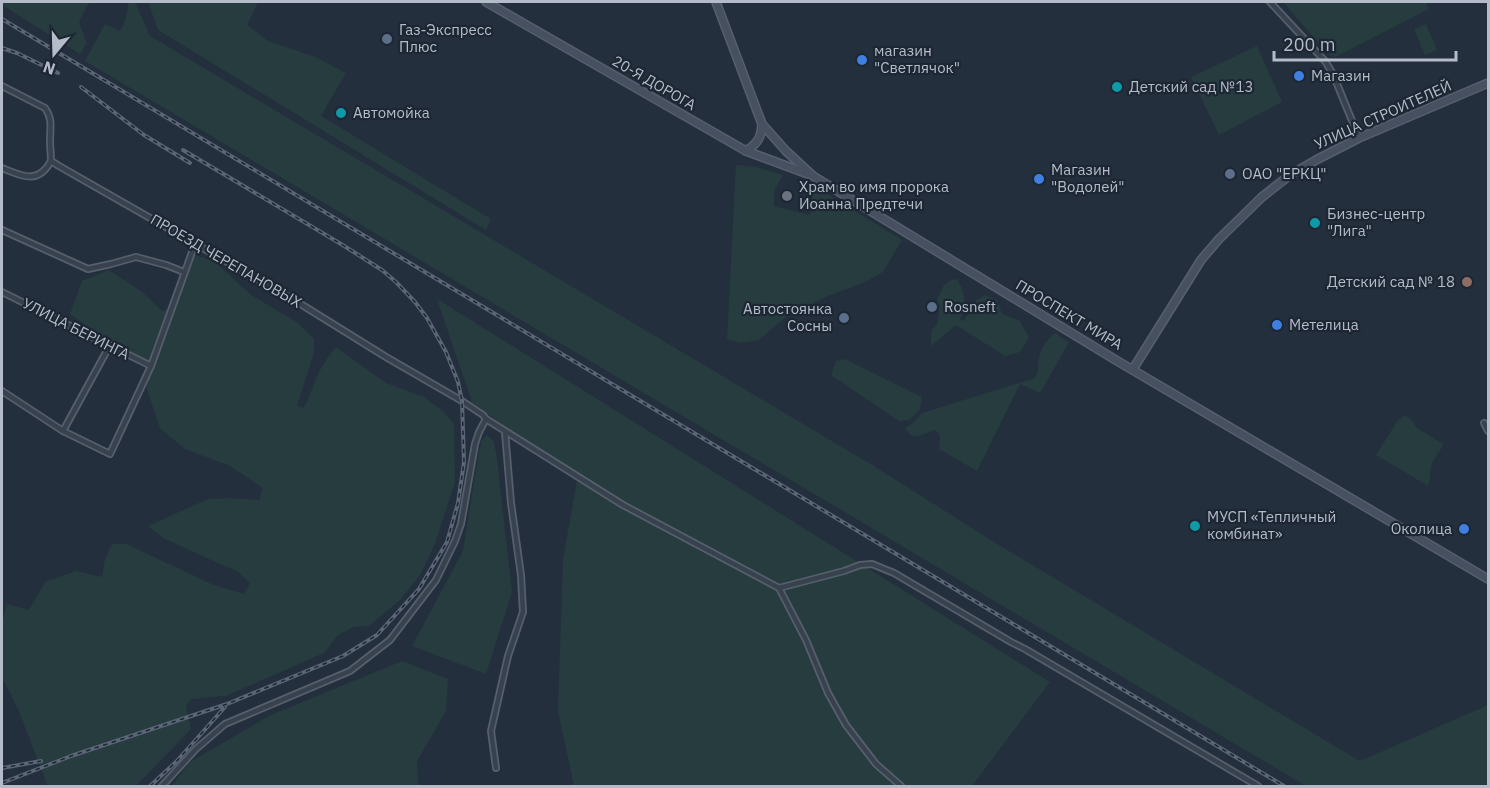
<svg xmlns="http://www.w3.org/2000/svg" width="1490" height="788" font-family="'IBM Plex Sans',sans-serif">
<rect width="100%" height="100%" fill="#242f3e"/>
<!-- green -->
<g fill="#263c3f">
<polygon points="2,2 89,2 79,22 87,43 80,54 2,5"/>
<polygon points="129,2 135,2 150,36 874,466 997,544 1360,761 1488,705 1488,786 1306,786 85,61 105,24 120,31 125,21"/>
<polygon points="148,2 258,2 247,25 268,41 315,57 346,73 321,116 491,219 486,230 158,30"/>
<polygon points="1283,2 1426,2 1429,9 1335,57 1333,55 1330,56"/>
<polygon points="1426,24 1437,50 1425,55 1414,29"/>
<polygon points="1257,46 1282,102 1219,135 1191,77"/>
<polygon points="736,165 756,167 783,175 774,191 774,206 810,215 813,201 808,189 811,184 902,240 883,272 865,282 828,296 788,315 759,340 740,343 727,339"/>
<path d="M195,255L214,261L251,295L298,323L314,339V353L297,406L303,408C309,399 311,391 315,381C320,369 327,357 336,347L386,383L424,397L444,412L454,424L455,482L435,544L420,575L400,600L369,626L354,627L338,635L324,653L226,696L191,699L186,707L191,729L136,786H48L18,709L2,677V624L7,604L29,610L45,582L76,571L102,577L105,559L112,544H126L214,585L244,594L250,583L238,572L163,538L148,526L208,499L229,498L259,500L263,488L230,466L185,449L160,428L145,383L151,366L148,361L116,347L70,314L82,281L109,270L141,291L162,311L171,308L187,260Z"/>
<path d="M957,279C966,295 966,303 960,320L964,321L976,301L985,295L997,300L1002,314L1020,321L1029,338L1020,352L1005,356L956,325L931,346V332L938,322L939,311L937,299L944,285L951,280Z"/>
<polygon points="437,299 1050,682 972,786 574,786 558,711 563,560 577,480 472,402"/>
<path d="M1055,333L1069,342L1040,393L1020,384L977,471L939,449L940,437L936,430C923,432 914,444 905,428L914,422L922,413L1035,378C1040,368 1037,368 1039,358C1041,348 1047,339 1055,333Z"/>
<polygon points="845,359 922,397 920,409 909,420 899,421 831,375 836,361"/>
<path d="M1405,416L1411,419L1417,428L1443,444C1441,451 1436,455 1433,461C1429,468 1431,478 1428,486L1376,455L1398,420Z"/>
<polygon points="487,435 494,442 497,459 512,592 486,674 412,646 463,551 479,451 482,440"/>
<polygon points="402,661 448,679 446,711 417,761 418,786 172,786 190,762 271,715"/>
</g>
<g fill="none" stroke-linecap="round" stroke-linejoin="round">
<defs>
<g id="street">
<polyline points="1270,2 1325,61 1333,74 1359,138"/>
<path d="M2,86L45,108C53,119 50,128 50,141C50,147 51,154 51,161L59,166L299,303L386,357L462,401L483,415L486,419L623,505L779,588L844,571L860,565L872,564L894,573L1011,642L1025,649L1258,786"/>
<path d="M2,168C22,176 38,185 51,161"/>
<polyline points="2,230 88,269 111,264 136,257 166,265 184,272"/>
<polyline points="2,292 151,366"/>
<polyline points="2,391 63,431 110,454 151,366 195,244"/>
<polyline points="1484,423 1488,431"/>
<polyline points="63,431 110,345"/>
<polyline points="779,588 806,640 828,693 846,725 876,764 901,786"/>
<polyline points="496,768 491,731 508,656 523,612 521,575 511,503 505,432"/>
<polyline points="162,786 196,749 225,724 350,671 390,640 436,580 455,541 461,524 475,444 479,432 486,419"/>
</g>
<g id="secondary">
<polyline points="486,2 746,151 808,174"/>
<polyline points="716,2 762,124 786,151 813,176 1114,359 1488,579"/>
<path d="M746,151C758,143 761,138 762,124"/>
<polyline points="1133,369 1201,260 1219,239 1262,197 1290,175 1316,160 1359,138 1488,83"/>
</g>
</defs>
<!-- street casing -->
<use href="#street" stroke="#565f6c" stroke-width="8"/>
<!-- secondary casing -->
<use href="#secondary" stroke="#565f6c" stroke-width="10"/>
<!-- street -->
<use href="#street" stroke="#38414e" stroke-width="4.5"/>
<!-- secondary -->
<use href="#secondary" stroke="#465061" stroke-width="7"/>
<defs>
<g id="rail">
<polyline points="2,19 1284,786"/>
<polyline points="2,48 17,53 58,73"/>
<polyline points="81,87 144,135 190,163"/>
<polyline points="2,768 41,761"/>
<polyline points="2,783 71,756 227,704 343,656 377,635 419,589 447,542 458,503 464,462 462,401 458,382 446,352 427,318 415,302 396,282 382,270 341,244 183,150"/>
<polyline points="150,786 176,762 225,707"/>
</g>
</defs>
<!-- rail casing -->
<use href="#rail" stroke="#5a6575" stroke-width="4"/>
<!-- rail -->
<use href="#rail" stroke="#1d2633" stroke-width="1.5" stroke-dasharray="4.5" stroke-linecap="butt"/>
</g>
<!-- markers -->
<g fill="#5c6f8a" stroke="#1d2633" stroke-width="2">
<circle cx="387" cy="39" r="6"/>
<circle cx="1230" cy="174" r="6"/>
<circle cx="932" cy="307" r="6"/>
<circle cx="844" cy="318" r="6"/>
</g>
<g fill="#3f7fe0" stroke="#1d2633" stroke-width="2">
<circle cx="862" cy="60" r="6"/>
<circle cx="1299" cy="76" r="6"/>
<circle cx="1039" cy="179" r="6"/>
<circle cx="1277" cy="325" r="6"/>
<circle cx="1464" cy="529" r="6"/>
</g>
<g fill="#0f9aa8" stroke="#1d2633" stroke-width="2">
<circle cx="1117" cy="87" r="6"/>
<circle cx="341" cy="113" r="6"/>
<circle cx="1315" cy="223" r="6"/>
<circle cx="1195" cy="526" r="6"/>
</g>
<circle fill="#6b7280" stroke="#1d2633" stroke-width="2" cx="787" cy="196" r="6"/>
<circle fill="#8d6e63" stroke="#1d2633" stroke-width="2" cx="1467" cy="282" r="6"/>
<g text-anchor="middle" stroke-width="4.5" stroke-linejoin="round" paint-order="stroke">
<!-- poi labels -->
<g font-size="15" fill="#b4bcc9" stroke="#1d2633" text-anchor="start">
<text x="399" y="35">Газ-Экспресс<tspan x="399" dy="17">Плюс</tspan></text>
<text x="874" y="56">магазин<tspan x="874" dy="17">"Светлячок"</tspan></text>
<text x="1311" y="81">Магазин</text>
<text x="1129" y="92">Детский сад №13</text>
<text x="353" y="118">Автомойка</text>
<text x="1051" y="175">Магазин<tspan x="1051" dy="17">"Водолей"</tspan></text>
<text x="1242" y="179">ОАО "ЕРКЦ"</text>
<text x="799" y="192">Храм во имя пророка<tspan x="799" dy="17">Иоанна Предтечи</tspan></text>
<text x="1327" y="219">Бизнес-центр<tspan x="1327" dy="17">"Лига"</tspan></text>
<text x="1455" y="287" text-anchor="end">Детский сад № 18</text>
<text x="944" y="312">Rosneft</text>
<text x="832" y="314" text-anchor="end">Автостоянка<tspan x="832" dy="17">Сосны</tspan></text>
<text x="1289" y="330">Метелица</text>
<text x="1207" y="522">МУСП «Тепличный<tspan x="1207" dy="17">комбинат»</tspan></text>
<text x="1452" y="534" text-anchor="end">Околица</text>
</g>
<!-- street labels -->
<g font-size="15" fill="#b4bcc9" stroke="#1d2633">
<text transform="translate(654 83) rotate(30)" y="5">20-Я ДОРОГА</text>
<text transform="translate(1383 115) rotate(-24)" y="5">УЛИЦА СТРОИТЕЛЕЙ</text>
<text transform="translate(226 261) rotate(30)" y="5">ПРОЕЗД ЧЕРЕПАНОВЫХ</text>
<text transform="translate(1069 315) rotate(31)" y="5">ПРОСПЕКТ МИРА</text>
<text transform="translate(76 329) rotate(27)" y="5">УЛИЦА БЕРИНГА</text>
</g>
</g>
<!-- border -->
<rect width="1490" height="788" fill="none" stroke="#b4bcc9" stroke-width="6"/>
<!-- north arrow -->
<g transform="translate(54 54) rotate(199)" stroke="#1d2633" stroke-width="4.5" paint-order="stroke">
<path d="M0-4.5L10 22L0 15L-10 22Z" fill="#b4bcc9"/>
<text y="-9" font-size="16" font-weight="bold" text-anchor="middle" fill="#b4bcc9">N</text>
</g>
<!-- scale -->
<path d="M1274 51v9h182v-9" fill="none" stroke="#b4bcc9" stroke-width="3"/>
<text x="1283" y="51" font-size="18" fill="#b4bcc9" stroke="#1d2633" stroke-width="4.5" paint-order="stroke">200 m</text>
</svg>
